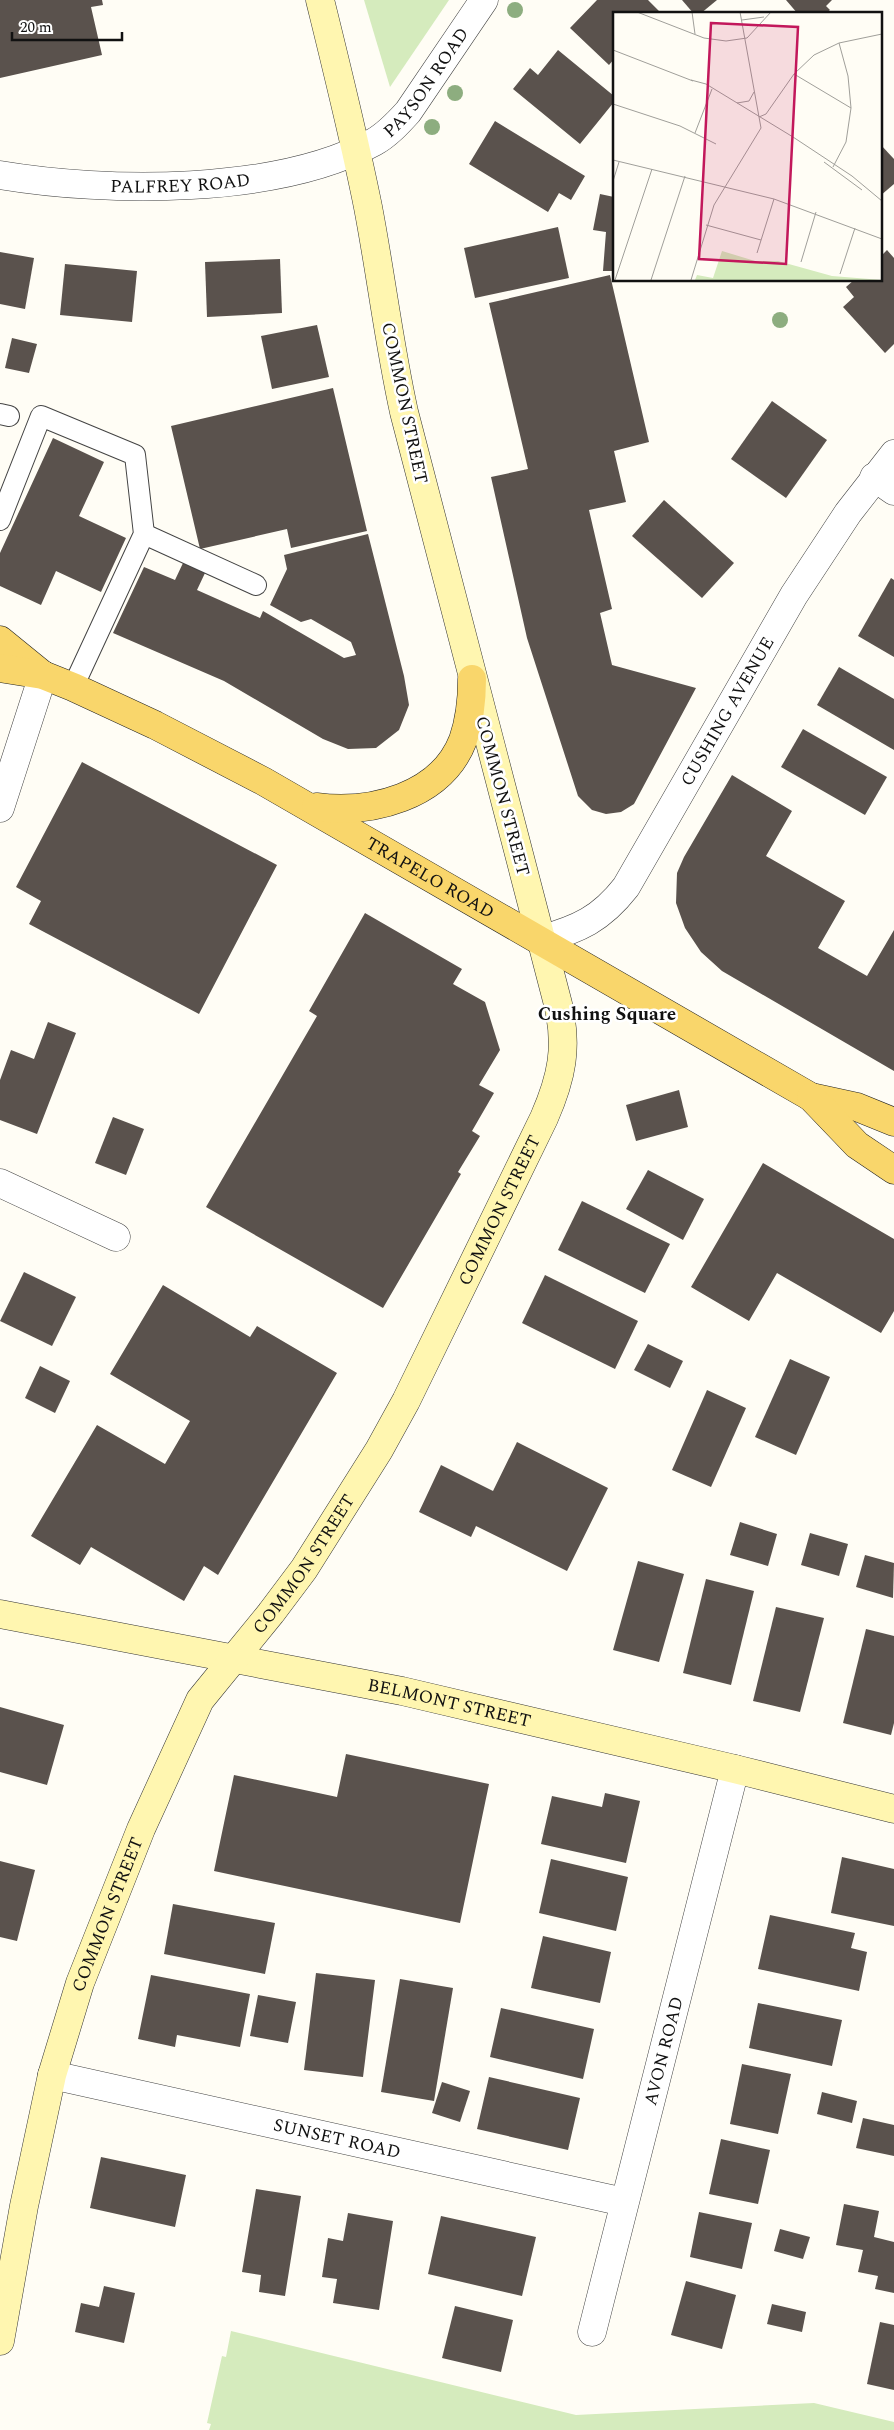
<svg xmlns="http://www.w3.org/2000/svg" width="894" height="2430" font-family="Spectral,serif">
<rect width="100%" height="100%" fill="#fffdf5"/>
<!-- green -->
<g fill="#d5ebbd">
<polygon points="364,0 449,0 390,87"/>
<polygon points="231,2331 576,2415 814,2403 894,2422 894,2430 209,2430 211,2424 207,2423 222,2356 226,2357"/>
</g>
<!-- building -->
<g fill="#5a524d">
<polygon points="0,0 102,0 103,5 91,7 102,55 0,78"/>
<polygon points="597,0 648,0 662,14 614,14 614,59 609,65 570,28"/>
<polygon points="682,0 717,0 700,14 694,14"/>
<polygon points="786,0 832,0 826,6 830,10 825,14 798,14"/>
<polygon points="558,50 614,96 614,102 580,144 513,89 530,68 538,75"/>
<polygon points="495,121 585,176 571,200 559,193 548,212 469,164"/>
<polygon points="880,144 894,159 894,184 880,196"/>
<polygon points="600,194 614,197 614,271 603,271 606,232 593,230"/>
<polygon points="558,227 569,278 475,298 464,248"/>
<polygon points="887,250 894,258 894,344 885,353 843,307 854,297 846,287 854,280 880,280 880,257"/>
<polygon points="0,252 34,258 25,309 0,304"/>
<polygon points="280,259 282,313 207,317 205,262"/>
<polygon points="65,264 137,271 132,322 60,315"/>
<polygon points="610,275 649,442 614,451 626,502 589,510 612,609 600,613 612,665 696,688 634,804 621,812 606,814 592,810 578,796 527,638 491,477 528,469 489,303"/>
<polygon points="317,325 329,377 272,389 261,336"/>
<polygon points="12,338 37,344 29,373 5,368"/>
<polygon points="333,388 367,531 291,548 287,529 200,549 171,426"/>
<polygon points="772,401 827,440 786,498 731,459"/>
<polygon points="53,438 104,462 79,516 126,538 101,592 56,571 41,605 0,586 0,553"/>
<polygon points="664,500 734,563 702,598 632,536"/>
<polygon points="368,534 404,676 409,705 399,730 376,748 348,749 323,739 224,681 113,633 144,567 175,580 183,563 205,573 197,590 260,618 263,611 344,658 356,655 351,642 311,619 301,622 270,605 287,569 284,555"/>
<polygon points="891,578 894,580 894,657 858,636"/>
<polygon points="839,667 894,699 894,750 817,705"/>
<polygon points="803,729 887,777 865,815 781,767"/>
<polygon points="82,762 277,865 199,1014 29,924 41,901 16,887"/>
<polygon points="732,775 792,811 766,856 845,901 818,948 867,976 894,930 894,1071 722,971 701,952 685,928 676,903 677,873 684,857"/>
<polygon points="365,913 462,969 453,984 485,1002 500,1050 479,1085 494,1093 472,1131 480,1136 458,1172 461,1174 383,1308 206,1207 317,1016 309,1011"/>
<polygon points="48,1022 76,1033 37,1134 0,1120 0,1080 11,1050 34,1059"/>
<polygon points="679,1090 688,1127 636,1141 626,1105"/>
<polygon points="113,1117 144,1129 126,1175 95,1163"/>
<polygon points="763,1163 894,1239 894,1311 881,1333 777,1273 749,1321 691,1287"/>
<polygon points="648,1170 704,1199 683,1240 626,1209"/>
<polygon points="582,1201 670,1244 645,1293 558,1250"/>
<polygon points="24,1272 76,1297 52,1346 0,1321"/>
<polygon points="545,1275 638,1321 615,1369 522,1323"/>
<polygon points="163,1285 250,1337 257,1326 337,1373 218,1575 204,1566 184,1601 91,1547 80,1565 31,1536 97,1425 165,1464 190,1421 110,1374"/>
<polygon points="648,1344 683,1361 670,1388 634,1370"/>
<polygon points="790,1359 830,1377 796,1455 755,1437"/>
<polygon points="40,1366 70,1381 55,1413 25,1398"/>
<polygon points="707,1390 746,1408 711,1487 672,1470"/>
<polygon points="517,1442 608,1488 567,1571 476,1526 471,1537 419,1512 441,1465 493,1491"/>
<polygon points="740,1522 777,1534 768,1566 730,1555"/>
<polygon points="810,1533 848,1544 839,1576 801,1565"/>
<polygon points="865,1555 894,1563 893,1598 856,1587"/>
<polygon points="638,1561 684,1574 659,1662 613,1650"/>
<polygon points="706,1579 754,1591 731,1685 683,1673"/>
<polygon points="776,1607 824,1618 800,1712 753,1701"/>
<polygon points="866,1629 894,1636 894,1723 891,1735 843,1723"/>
<polygon points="0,1707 64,1725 47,1785 0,1772"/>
<polygon points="346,1754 489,1784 460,1923 214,1871 234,1775 337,1797"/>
<polygon points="605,1793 640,1801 626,1863 541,1844 552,1796 602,1807"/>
<polygon points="842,1857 894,1869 894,1926 831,1913"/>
<polygon points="551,1859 628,1877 616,1931 539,1913"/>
<polygon points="0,1861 35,1870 17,1941 0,1937"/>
<polygon points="173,1904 275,1923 265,1974 164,1954"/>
<polygon points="770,1915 855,1933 851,1948 867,1952 859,1991 758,1969"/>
<polygon points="543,1936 611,1952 600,2003 531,1988"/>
<polygon points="316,1973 375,1980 363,2077 304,2070"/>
<polygon points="151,1975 250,1994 240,2047 177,2035 175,2047 138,2039"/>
<polygon points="400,1979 453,1988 434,2101 381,2092"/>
<polygon points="258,1995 296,2002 288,2043 250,2036"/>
<polygon points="758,2003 842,2020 832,2066 749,2048"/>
<polygon points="501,2008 594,2029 583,2079 490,2057"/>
<polygon points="742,2064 791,2074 778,2134 730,2124"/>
<polygon points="489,2077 580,2098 568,2150 477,2129"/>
<polygon points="442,2082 470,2091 460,2122 432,2113"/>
<polygon points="822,2092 857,2101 852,2123 817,2114"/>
<polygon points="863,2118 894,2125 894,2156 856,2148"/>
<polygon points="721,2139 770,2150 758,2204 709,2194"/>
<polygon points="101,2157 186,2175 175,2227 90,2208"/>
<polygon points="256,2189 301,2196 285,2296 259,2292 261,2275 242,2272"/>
<polygon points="844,2204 879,2211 874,2237 894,2242 894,2293 875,2289 878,2276 858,2272 863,2250 836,2245"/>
<polygon points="699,2212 752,2223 742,2269 690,2257"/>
<polygon points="348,2213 393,2221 379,2310 333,2303 337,2279 322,2277 328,2238 343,2241"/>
<polygon points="441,2216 536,2237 522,2296 428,2274"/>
<polygon points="780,2229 810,2237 803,2259 774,2251"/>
<polygon points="686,2281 736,2295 722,2349 671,2335"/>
<polygon points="104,2286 135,2293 124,2343 75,2332 81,2303 99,2307"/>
<polygon points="772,2304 806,2312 802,2332 767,2324"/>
<polygon points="455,2306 513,2320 501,2372 442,2358"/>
<polygon points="880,2322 894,2325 894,2390 867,2384"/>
</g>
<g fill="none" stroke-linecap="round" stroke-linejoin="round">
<defs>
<g id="service">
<polyline points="0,414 9,416"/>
<polyline points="0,520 41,416 135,455 144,534 73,687"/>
<polyline points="144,534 256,585"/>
</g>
<g id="minor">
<path id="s1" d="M0,175C107,193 277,195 374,142C387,135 398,123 408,112L484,0"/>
<polyline points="874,477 894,491"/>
<polyline points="0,808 43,675"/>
<path id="s2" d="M540,940C579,929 601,919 626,887L794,595L848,513L894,454"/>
<polyline points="0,1183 116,1237"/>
<path id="s3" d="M52,2075L624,2202"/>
<path id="s4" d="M592,2332L735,1769"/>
</g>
<g id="secondary">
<path id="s5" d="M0,1614L402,1691L735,1769L894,1809"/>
<path id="s6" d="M0,2341L24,2206L52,2075L80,1983L141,1829L200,1700L271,1613L304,1569L379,1450L406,1401L544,1118C562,1077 568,1047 558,1004L404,412C389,344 381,275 368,207C354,137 337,69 320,0"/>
</g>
<g id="primary">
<polyline points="0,640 43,675"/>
<path id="s7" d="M0,668L43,675L73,687L155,725L263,781L811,1097L857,1107L894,1122"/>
<path d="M316,807C371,814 441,797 463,740C470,720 472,699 472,679"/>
<polyline points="811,1097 857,1145 894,1170"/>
</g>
</defs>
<!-- service casing -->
<use href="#service" stroke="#444" stroke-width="22"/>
<!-- minor casing -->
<use href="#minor" stroke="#444" stroke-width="29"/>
<!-- secondary casing -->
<use href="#secondary" stroke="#333" stroke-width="29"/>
<!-- primary casing -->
<use href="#primary" stroke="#222" stroke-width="29"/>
<!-- service -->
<use href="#service" stroke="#fff" stroke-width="20"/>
<!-- minor -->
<use href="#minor" stroke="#fff" stroke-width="28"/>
<!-- secondary -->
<use href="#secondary" stroke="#fff6b0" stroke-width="28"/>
<!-- primary -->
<use href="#primary" stroke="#f9d66b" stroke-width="28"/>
</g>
<!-- trees -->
<g fill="#8dad7f">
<circle cx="515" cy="10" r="8"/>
<circle cx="455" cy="93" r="8"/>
<circle cx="432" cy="127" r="8"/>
<circle cx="780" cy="320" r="8"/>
</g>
<g text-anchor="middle" stroke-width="5" stroke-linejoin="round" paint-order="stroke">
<!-- street labels -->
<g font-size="18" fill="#111" stroke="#fff">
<text dy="6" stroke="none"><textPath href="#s1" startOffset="461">PAYSON ROAD</textPath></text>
<text dy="6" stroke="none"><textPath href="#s1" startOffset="181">PALFREY ROAD</textPath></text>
<text transform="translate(405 403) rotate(78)" y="6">COMMON STREET</text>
<text dy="6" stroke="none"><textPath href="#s2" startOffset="306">CUSHING AVENUE</textPath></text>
<text transform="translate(503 796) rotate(75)" y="6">COMMON STREET</text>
<text dy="6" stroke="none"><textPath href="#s7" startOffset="481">TRAPELO ROAD</textPath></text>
<text dy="6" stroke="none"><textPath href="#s6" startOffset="1251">COMMON STREET</textPath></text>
<text dy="6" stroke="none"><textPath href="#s6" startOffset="846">COMMON STREET</textPath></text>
<text dy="6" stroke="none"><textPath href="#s5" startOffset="458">BELMONT STREET</textPath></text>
<text dy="6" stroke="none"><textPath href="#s6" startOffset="441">COMMON STREET</textPath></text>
<text dy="6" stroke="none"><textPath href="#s4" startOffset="290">AVON ROAD</textPath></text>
<text dy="6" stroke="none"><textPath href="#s3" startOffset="292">SUNSET ROAD</textPath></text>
</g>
<!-- neighbourhood labels -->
<g font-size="19" font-weight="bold" fill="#111" stroke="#fff">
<text x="607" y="1020">Cushing Square</text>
</g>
</g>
<!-- overview -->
<g transform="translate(613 12)">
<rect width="269" height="269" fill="#fffdf5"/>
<path d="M109,239L142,249H165L219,264L269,268H82L84,263L100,266Z" fill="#d5ebbd"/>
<path fill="none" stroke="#a09f9a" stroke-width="1" d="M24,0L91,26L113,29L134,26L158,0M79,0L82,22M129,8L151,5M0,38L80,69M181,62L238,96M78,68L93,72L180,125L239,164L269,189M124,91L136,89L141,80M0,92L67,114L103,132M146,105L153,102L181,62L201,43L226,31L269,22M82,121L99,77M0,148L161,187L269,227M211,150L249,178M220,155L233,130L238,96L235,64L226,31M0,169L6,150M93,213L148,228M144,241L161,187M188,250L203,200M227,262L242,216M2,268L39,157M38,268L72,164M78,268L101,193L148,116L127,0"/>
<path fill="#c2185b" fill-opacity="0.15" stroke="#c2185b" stroke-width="2.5" d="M98,11L185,15L173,252L86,247Z"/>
<rect width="269" height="269" fill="none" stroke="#111" stroke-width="2.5"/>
</g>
<!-- scale -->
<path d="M12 32v8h110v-8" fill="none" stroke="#111111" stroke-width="2.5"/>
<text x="20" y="32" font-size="15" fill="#111111" stroke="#ffffff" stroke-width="4" paint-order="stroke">20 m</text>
</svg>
